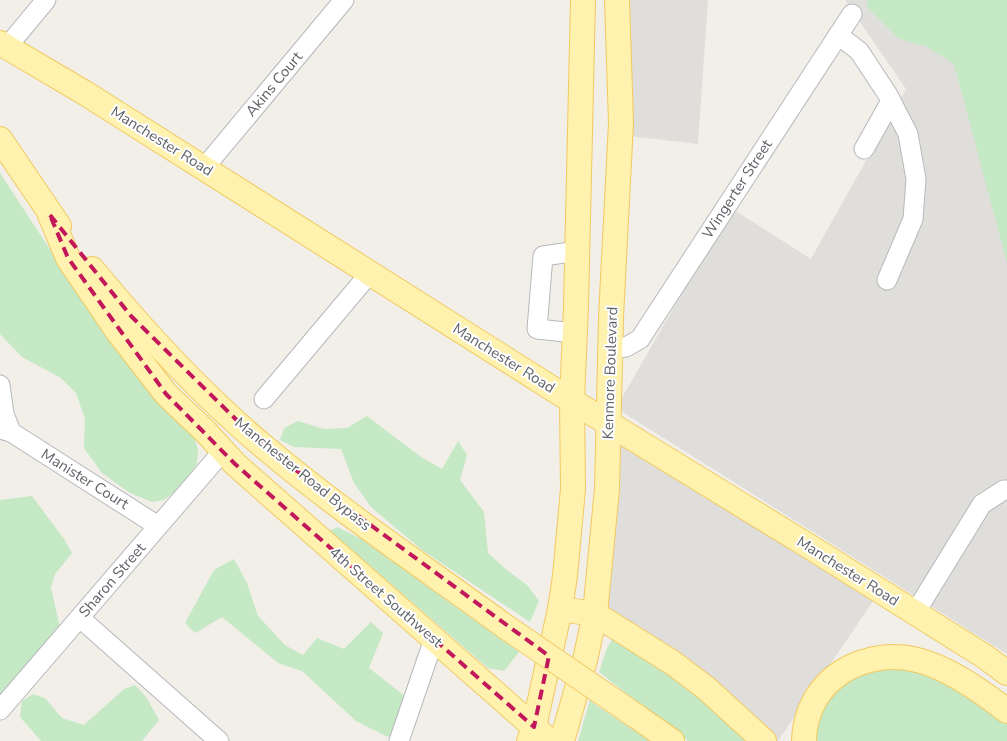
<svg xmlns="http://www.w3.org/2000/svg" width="1007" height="741" font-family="'Nunito Sans',sans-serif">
<rect width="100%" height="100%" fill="#f1efe8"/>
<!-- industrial -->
<g fill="#e0deda">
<polygon points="614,0 708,0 698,144 630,136"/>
<polygon points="845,0 1007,0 1007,654 616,408 731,208 811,259 906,89"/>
<polygon points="609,424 880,591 778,741 764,741 595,614"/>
</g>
<!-- green -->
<g fill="#c5e8c5">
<polygon points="868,0 1007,0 1007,263 954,64 927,47 898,38 867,7"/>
<polygon points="0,173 79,294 193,434 198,449 197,464 181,487 164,500 152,502 130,493 102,473 84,448 85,419 76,393 61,378 22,357 0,334"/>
<polygon points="367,416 421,457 442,469 458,441 467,455 460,480 484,512 488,553 508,571 527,585 539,601 530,622 422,550 371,507 354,483 341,449 294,447 280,440 284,428 298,421 324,429 347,428"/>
<polygon points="32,496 64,539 72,553 55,574 51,588 60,628 0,702 0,500"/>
<polygon points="337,527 361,539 519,652 504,671 488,668 330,531"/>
<polygon points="234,559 247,583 258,616 285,645 303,655 317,638 344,649 371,622 383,633 369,668 406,697 399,726 388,737 356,721 302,671 278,663 222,617 195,633 185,623 214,570"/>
<polygon points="614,637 670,669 754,741 688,741 599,672 607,648"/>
<path d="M874,667L916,670L985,702L1007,720V741H814C816,732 816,722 819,714C829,690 851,677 874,667Z"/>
<polygon points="135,685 146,697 159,720 142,741 41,741 20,717 22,701 33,694 45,698 62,718 84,725 124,689"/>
<polygon points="590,700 594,704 650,741 578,741"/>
</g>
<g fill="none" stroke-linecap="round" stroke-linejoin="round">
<defs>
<g id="minor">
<polyline points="838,35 859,51 888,95 908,134 916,179 913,219 887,280"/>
<polyline points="7,47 46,0"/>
<polyline points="864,149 891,101"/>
<polyline points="204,168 344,0"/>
<polyline points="575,333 537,329 543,256 578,251"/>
<polyline points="611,349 626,347 640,339 852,14"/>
<polyline points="0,385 4,414 11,432"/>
<polyline points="264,399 370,273"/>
<polyline points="0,429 11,432 158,526"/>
<polyline points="915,613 982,504 1004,490 1007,490"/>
<polyline points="80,618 219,741"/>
<polyline points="0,710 223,451"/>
<polyline points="399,741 434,639"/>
</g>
<g id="major">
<polyline points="0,43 85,93 572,401 807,545 984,656 1007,673"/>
<polyline points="0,139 59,226"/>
<polyline points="50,215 68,258 118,332 166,394 205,431 235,464 543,735"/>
<path d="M92,269C144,332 200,393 263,446C340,511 425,568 506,627"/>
<polyline points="560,609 595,614 673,663 706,688 764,741"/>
<polyline points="636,716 672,741"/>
<polyline points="529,741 534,727 560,609 565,576 573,489 572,401 576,306 583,0"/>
<polyline points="562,741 585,660 595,614 607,489 611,317 621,123 617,0"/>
<path d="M804,741C805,679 865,645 921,661C949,669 984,693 1007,711"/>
</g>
</defs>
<!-- minor casing -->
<use href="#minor" stroke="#b5b8bc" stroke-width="21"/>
<!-- major casing -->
<use href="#major" stroke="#f2c960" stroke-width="26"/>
<!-- minor -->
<use href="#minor" stroke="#fff" stroke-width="19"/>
<!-- major -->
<use href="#major" stroke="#fff2af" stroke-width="24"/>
<defs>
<polyline id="major-bridge" points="506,627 636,716"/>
</defs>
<!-- major-bridge casing -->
<use href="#major-bridge" stroke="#f2c960" stroke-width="26" stroke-linecap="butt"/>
<!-- major-bridge -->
<use href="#major-bridge" stroke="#fff2af" stroke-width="24"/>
</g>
<!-- marked area -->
<path fill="none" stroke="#c2185b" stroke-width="4" stroke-dasharray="10 6" stroke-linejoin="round" d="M50,215L131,316L263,446L549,656L534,727L235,464L166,394L68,258Z"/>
<g text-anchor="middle" stroke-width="4" stroke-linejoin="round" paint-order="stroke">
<!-- street labels -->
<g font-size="15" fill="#5f6368" stroke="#fff">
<text transform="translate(274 84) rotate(-50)" y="5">Akins Court</text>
<text transform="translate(162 141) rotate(32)" y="5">Manchester Road</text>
<text transform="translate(737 189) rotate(-57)" y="5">Wingerter Street</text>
<text transform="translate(504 358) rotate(32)" y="5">Manchester Road</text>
<text transform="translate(610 373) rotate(-88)" y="5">Kenmore Boulevard</text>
<text transform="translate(303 474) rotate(39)" y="5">Manchester Road Bypass</text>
<text transform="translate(85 479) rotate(32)" y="5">Manister Court</text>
<text transform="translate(848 571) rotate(32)" y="5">Manchester Road</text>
<text transform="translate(112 580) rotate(-49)" y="5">Sharon Street</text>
<text transform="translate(386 597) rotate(41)" y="5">4th Street Southwest</text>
</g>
</g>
</svg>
